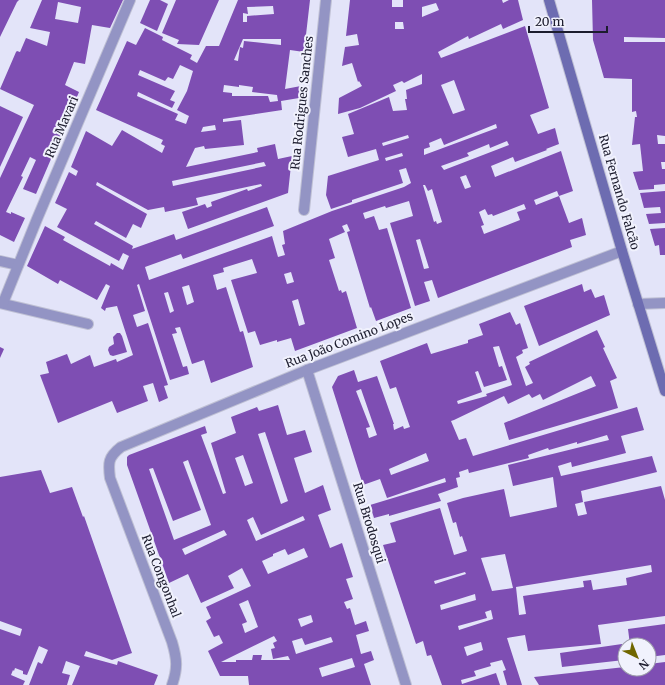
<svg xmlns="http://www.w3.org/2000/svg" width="665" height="685" font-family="Merriweather,serif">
<rect width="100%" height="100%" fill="#e3e4f9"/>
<!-- building -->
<g fill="#7e4eb3" fill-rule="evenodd">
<polygon points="0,0 19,0 17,2 0,37"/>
<path d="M42,0H123L110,28L92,25L85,64L74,62L65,85L79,92L64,128L66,129L58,146L57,145L36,194L23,189L36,160L30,157L21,176L23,177L6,212L11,214V212L25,218L14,242L0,235V178L34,105L0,89L16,52L17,51L20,52L26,38L47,46L50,32L30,28ZM58,2L81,7L78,23L55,19Z"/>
<polygon points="150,0 160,0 168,4 157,31 140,23"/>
<polygon points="176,0 219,0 199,45 177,44 179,40 162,33"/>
<path d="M238,0H310L304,52L290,50L285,89L301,86L299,98L281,101L282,110L223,119V122L241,120L244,145L205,149L204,146L195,148L186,167L258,152L257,148L275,144L278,159L292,156L288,193L188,229L182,212L205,204L207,208L212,206L211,202L247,189L248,191L262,186L261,184L196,198L198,205L165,212L164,207L148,210L97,182L96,185L147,214L141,228L133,224L126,238L96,221L94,224L133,246L132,249L174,234L176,240L267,207L274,226L183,259L181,254L145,267L149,280L272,236L278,257L285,255L282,245L285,244L283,231L332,211L404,187L411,183L406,168L399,170L403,183L352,200V202L331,209L326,195L328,176L379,160L376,149L348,157L342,137L354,134L348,114L389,97L393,111L407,110L405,99H407L406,90L422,84V74L404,83L402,81L393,85L396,91L360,108L338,114L339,98L362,86L359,81L358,82L352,63L342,66L345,47L359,45L357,34L346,36L350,0H392V7H403V0H502L503,3L509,0H518L523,20L503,29L501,24L469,39L468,36L438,52L441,58L525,26L549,108L530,115L538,134L555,128L559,144L546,149L547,150L515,162L513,157L491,166L495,177L561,151L573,191L559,196L557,191L534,200L536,205L559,196L569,223L582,218L586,235L570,240L572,247L438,298L432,280L424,282L430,301L415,306L390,223L413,216L409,201L386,208L385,206L363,213L365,219L374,216L379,230L387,228L411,308L376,321L371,307L370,308L347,232L350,231L347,224L342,226L345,232L329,239L335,258L329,260L339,291L341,290L342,293L346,291L357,328L295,351L291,338L277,342V340L260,345L255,331L248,333L231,280L257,273L252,259L223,268L224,272L213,275L217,290L226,287L240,332L243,331L253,367L211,383L204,360L192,364L180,327L175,328L177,333L172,334L183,367L187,366L189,374L170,380L139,284L137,285L145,311L133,315L137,327L148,323L168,385L164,386L168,398L159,402L153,383L143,386L148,401L117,413L112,401L58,423L40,375L49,373L46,362L67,354L71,364L90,355L94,367L116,359L117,362L133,355L117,306L106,308L105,311L101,308L110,286L106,284L97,300L60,280L58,284L27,266L45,226L65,237L63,240L110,266L111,263L123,270L129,256L123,253L119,261L57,227L67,209L55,203L69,172L76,176L78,171L71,167L86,131L112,146L122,130L162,153L165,146L161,144L163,140L96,110L127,41L136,45L145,28L163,37L162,40L192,55L190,59L197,63L206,46H219ZM436,3L439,10L422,17V7ZM273,6L274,14L247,16V22H243V13L248,14L247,7ZM395,22H403L404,29H395ZM243,39H281V45L244,41L243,48L240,47L238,61L234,60ZM180,65L193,71L187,91L177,110L189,116L186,124L175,120L178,114L137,96L138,92L172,108L175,102L170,100L175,91L138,75L140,70L165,81L168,77L173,79ZM454,80L465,110L453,114L441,85ZM224,85L239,87V85L253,87L252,92L277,95L278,101L270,102L268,96H232V93L223,92ZM496,124L497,128L424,155V149L430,147L429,143L441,138L444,145ZM215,125L216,130L201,132L203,127ZM408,135L409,138L383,146L382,143ZM507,141L509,145L444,170L441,166L469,156L467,153L489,144L490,148ZM402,153L403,156L386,161L385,158ZM264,162L266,166L173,186L172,181ZM466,175L471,187L465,189L460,177ZM423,185H425L428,191L432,189L442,222L437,224L436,221L434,222ZM524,204L526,209L517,212L520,220L484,234L481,226L484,225L479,212L485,209L488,215L492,214L493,216ZM420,239L429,268L424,269L416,240ZM291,272L294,282L287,284L284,274ZM189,285L194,302L187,305L182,287ZM168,292L174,311L170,313L164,293ZM298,299L305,324L299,326L292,301Z"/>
<polygon points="592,0 665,0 665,38 624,37 624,42 665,42 665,136 657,135 658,144 665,144 665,162 661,162 662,169 665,169 665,184 654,185 654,189 639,190 633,172 643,171 640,144 632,145 635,117 637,117 636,111 632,112 632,79 604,78 593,40"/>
<polygon points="0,106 23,117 0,167"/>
<polygon points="665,191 665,223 649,224 646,214 661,213 660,207 644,208 640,193"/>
<polygon points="665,228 665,255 660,255 659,245 655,246 650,229"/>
<polygon points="582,284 584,292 591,289 595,298 604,295 610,315 539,346 524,306"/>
<path d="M510,312L516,325L520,323L528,348L522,350L523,353L516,357L526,386L533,383L525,367L530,364L529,362L597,330L605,347L603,348L617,378L610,381L618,408L509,440L504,423L596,386L591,376L543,400L540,394L532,398L529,394L508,404L504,396L454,420L451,421L459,440L466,438L473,456L637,407L644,430L621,436L626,453L572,467L571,462L558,466L561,476L652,456L657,472L581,491L583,502L575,504L578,516L587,514L584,502L661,486L665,500V616L598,625L601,644L528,651L525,635L507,638L522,685H507L503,671L506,670L502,660L490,663L491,666L474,671L476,676L461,680L462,684L496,673L500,685H442L431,655L427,656L423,641L416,644L383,545L396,542L390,523L440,508L454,555L467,551L462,536L460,537L456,522L453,523L447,503L463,498L504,489L510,517L557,507L553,477L513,486L508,465L609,440L607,435L577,444V442L549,450L548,448L528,455L529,458L469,473L468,469L459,472L460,477L456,478L458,487L438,494L441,501L389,516V514L374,518L370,505L446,482L445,478L387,498L380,479L363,485L332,387L338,376L354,370L358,382L377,376L394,424H393L394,430L403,426L404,429L410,427L396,387L390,389L380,361L427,343L431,354L468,343V340L483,335L479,324ZM499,346L512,385L486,394L487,396L458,404L457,401L482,392L475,372L478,371L484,387L507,380L502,366L499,367L493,347ZM361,389L377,435L369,438L366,428L370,427L356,391ZM426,453L429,461L391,475L389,469ZM505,554L513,588L492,591L481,558ZM651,565L652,572L626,578L627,585L593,590L591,580L583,581L584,587L523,596L526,614L519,615L516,587ZM465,572L466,574L435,584L434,581ZM475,594L476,600L441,610L440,605ZM491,610L493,619L459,630L458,626L487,618L485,612ZM481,642L483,650L467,656L464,647Z"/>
<polygon points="117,333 120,333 122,336 127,352 113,356 110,355 108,350 109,347 114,344 113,337"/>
<polygon points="0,347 4,349 0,358"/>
<path d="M278,405L287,435L305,430L312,452L294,458L305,493L323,485L331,510L318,515L330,548L342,543L353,577L346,579L353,599L344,602L347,609L350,608L355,625L366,621L369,631L356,635L361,654L371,651L374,660L364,664L371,685H249L248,676H220L208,651L223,643L219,635L214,637L206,621L211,618L206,607L251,586L242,568L228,576L234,588L201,603L188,574L169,583L127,465V457L129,455L205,426L207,433L201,435L223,494L226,493L211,443L236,433L231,417L257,407L259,411ZM265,432L288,501L281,504L258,434ZM243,455L253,483L245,486L235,458ZM188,460L211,525L174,540L149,469L153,468L173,521L201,510L183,462ZM303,516L305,520L256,541L247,520L253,517L261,535ZM224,530L227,535L185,555L182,549ZM304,548L308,557L268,574L262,561L273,556V554L285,549L288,555ZM248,600L258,627L245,633L242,624L247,622L239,604ZM311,615L313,622L301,627L298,619ZM274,636L277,641L273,643L275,648L271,649L273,659L288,656L290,660H261L262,655H253L252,660H236V662H221ZM331,637L333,642L296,654L292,641L302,638L305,645ZM352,658L355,667L322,677L319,668Z"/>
<polygon points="41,470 50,493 72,487 83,517 84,516 132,653 112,660 86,651 84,656 117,665 118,661 158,675 154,685 72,685 80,666 66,661 62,673 70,675 67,685 29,685 38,662 42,664 48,650 39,646 27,675 23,674 23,671 15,668 14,671 13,670 11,675 25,681 23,685 0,685 0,629 20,636 22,629 0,621 0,477"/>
<polygon points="665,624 665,655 649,657 649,645 630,645 628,629"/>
<polygon points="622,644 624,660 562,667 560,653"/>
<polygon points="665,662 665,685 539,685 534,677 625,667 625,669 649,669 649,664"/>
</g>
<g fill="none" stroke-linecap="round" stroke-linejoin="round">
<defs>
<g id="minor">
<polyline points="304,210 326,0"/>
<polyline points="0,261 18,265"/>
<polyline points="0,303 88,324"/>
<polyline points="3,303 37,219 130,0"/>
<polyline points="638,304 665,303"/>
<polyline points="307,370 406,685"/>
<path d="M172,685C178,668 177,659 172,642L110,478C108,463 108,457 121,447L307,370L622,251"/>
</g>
<polyline id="secondary" points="549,0 622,251 665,391"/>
</defs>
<!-- minor casing -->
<use href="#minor" stroke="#bfc0d4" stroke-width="12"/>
<!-- secondary casing -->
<use href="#secondary" stroke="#bfc0d4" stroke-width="12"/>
<!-- minor -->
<use href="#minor" stroke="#9394c4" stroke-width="10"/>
<!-- secondary -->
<use href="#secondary" stroke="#6d6cb1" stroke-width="10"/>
</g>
<g text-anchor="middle" stroke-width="4" stroke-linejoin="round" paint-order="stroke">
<!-- street labels -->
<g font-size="12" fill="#1c1c2e" stroke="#f1f2fd">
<text transform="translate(302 103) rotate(-84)" y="4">Rua Rodrigues Sanches</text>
<text transform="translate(62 127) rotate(-67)" y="4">Rua Mavari</text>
<text transform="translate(619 192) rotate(74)" y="4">Rua Fernando Falcão</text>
<text transform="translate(349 340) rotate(-21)" y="4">Rua João Comino Lopes</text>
<text transform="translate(369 523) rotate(73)" y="4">Rua Brodosqui</text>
<text transform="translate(161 576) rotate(69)" y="4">Rua Congonhal</text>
</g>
</g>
<!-- north arrow -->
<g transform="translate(637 657) rotate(137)"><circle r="19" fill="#f1f2fd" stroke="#9c9caa"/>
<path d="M0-3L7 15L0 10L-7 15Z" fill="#716700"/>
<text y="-6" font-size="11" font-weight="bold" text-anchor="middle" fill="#1c1c2e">N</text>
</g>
<!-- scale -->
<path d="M529 26v6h78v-6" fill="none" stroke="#1c1c2e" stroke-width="2"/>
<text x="535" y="26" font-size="12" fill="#1c1c2e" stroke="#f1f2fd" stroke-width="3" paint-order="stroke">20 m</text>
</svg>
